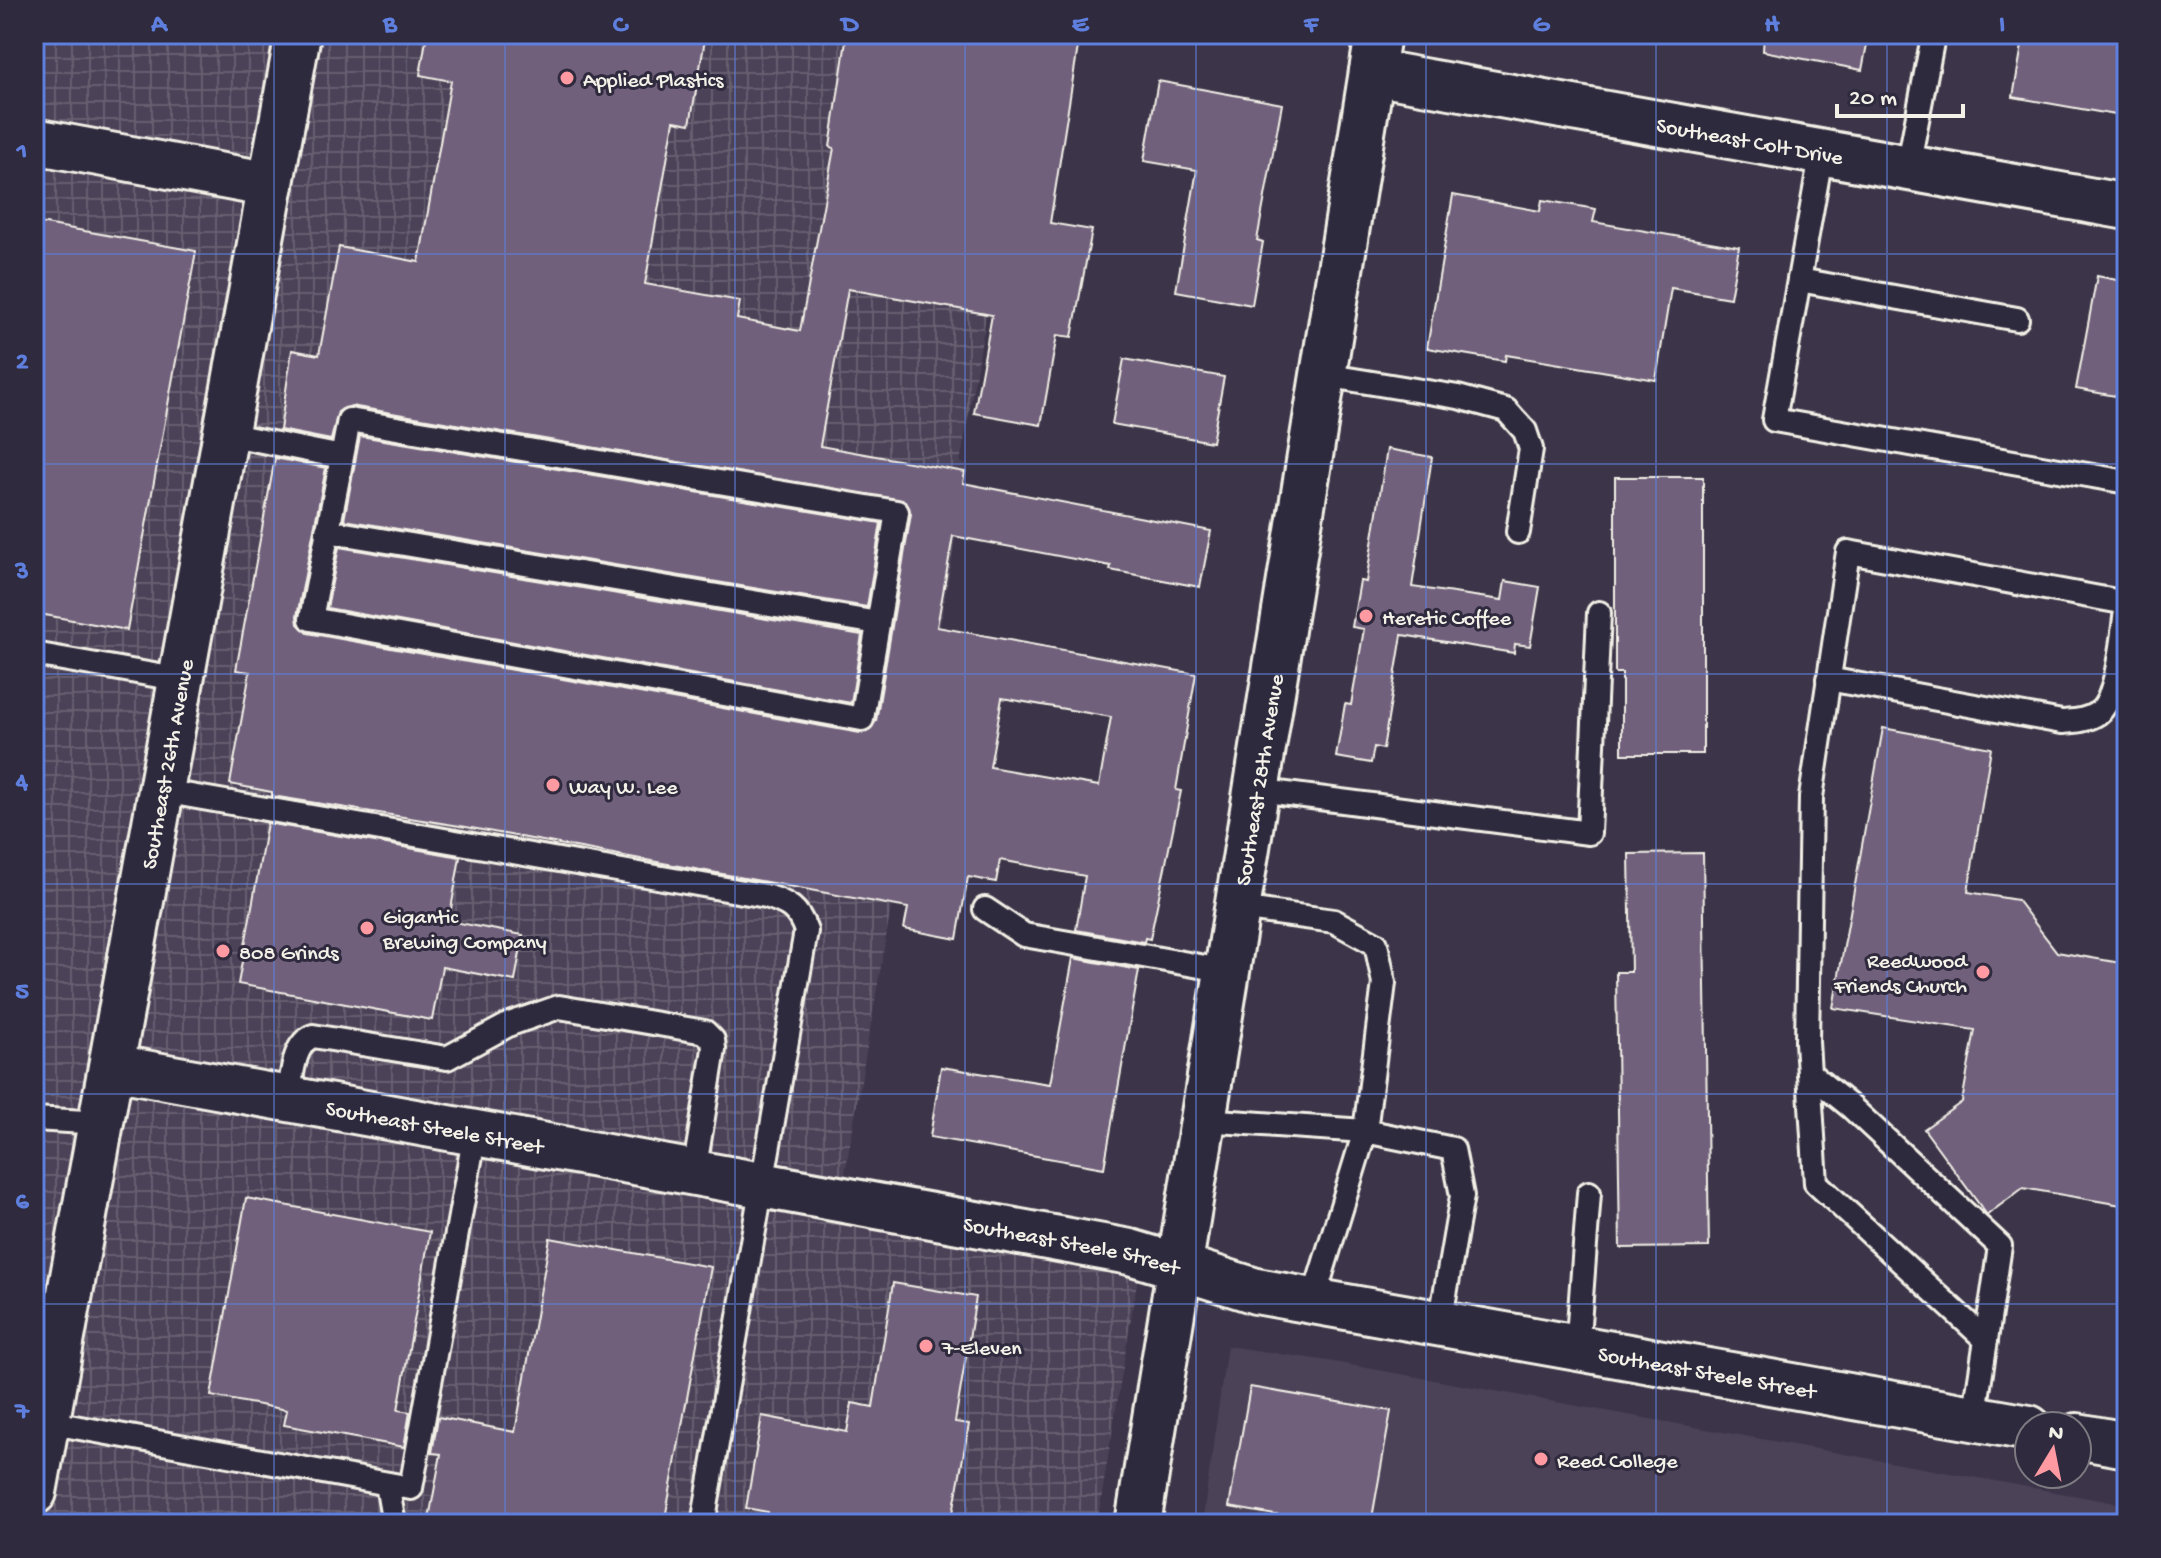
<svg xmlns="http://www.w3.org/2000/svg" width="2161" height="1558" font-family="'Gochi Hand',sans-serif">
<defs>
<pattern id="industrial-grid" width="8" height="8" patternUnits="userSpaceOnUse" patternTransform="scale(2)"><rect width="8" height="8" fill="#4c4258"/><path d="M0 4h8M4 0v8" fill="none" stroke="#665e70"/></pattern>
</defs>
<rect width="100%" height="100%" fill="#3c3549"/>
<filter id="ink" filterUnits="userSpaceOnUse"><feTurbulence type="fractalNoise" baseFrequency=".0125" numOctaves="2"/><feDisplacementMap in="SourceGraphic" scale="16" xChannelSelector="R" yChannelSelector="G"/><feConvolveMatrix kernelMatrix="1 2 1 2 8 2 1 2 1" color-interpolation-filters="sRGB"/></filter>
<g filter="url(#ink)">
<!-- built -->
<polygon fill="#4c4258" points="1227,1346 1328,1361 2127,1505 2127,1524 1202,1524"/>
<!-- industrial -->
<polygon fill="url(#industrial-grid)" points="34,34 1080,34 1056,183 1011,177 960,463 968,465 841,1196 1142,1252 1097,1524 34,1524"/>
<!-- building -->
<g fill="#70607b" stroke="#f4f1e8" stroke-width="2" fill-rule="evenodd">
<path d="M427,34H706L690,124L674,121L645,284L740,301L737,319L800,331L834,148L830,147L847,34H1080L1050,223L1092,230L1072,337L1057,335L1041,425L974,413L992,315L848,289L820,446L965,472L963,483L1211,531L1200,587L1110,570L1111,566L953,536L937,627L1196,674L1176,790L1181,791L1150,939L1145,938L1144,942L1076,930L1085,876L1000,860L996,882L968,877L957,939L904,929L908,908L466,827L272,796V792L230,784L250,672L236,670L275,458L326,468L297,616L298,624L308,633L860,733L867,732L876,721L911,514L905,501L351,406L338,412L331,440L280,430L292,350L319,355L339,247L419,262L451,81L420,75ZM1002,698L1111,717L1099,786L990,767Z"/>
<polygon points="1764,34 1869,34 1862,70 1763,51"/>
<polygon points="2024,34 2127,34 2127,117 2013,97"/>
<polygon points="1158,81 1282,104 1257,240 1263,242 1252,305 1176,291 1197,170 1144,161"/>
<polygon points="1453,195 1540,211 1542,200 1596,209 1593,222 1739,247 1730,298 1671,288 1656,380 1506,355 1505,361 1427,348"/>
<polygon points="34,222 196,251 127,630 34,613"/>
<polygon points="2097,276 2127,282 2127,398 2076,389"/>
<polygon points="1124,359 1224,377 1212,442 1112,424"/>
<polygon points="360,436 881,523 867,607 344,520"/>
<polygon points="1387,449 1432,457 1412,587 1502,600 1505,581 1540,587 1530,646 1515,644 1514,653 1402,635 1383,749 1374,747 1371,763 1336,757 1345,704 1351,705 1364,629 1352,627 1360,581 1366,582"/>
<polygon points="1615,477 1703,477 1703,754 1622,754 1622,673 1615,673"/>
<polygon points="339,547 862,635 851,703 327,608"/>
<polygon points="1883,728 1991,748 1968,892 2017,900 2057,952 2127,964 2127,1206 2023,1188 1987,1215 1924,1129 1962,1102 1975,1030 1833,1008"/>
<polygon points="267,823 460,857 449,921 523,935 515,981 442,967 432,1020 238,984"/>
<polygon points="1703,853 1709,1247 1620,1248 1616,972 1631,972 1629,854"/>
<polygon points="1073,958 1139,970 1104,1168 930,1137 941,1067 1050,1084"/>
<polygon points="246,1198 430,1232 398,1410 410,1412 404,1447 284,1425 287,1410 211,1396"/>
<polygon points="550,1238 711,1267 664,1524 428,1524 441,1454 432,1453 438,1417 515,1432"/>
<polygon points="893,1283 976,1297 955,1422 969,1424 951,1524 766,1524 768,1512 746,1508 762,1416 847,1432 852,1403 873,1407"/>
<polygon points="1250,1387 1391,1411 1371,1524 1328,1524 1229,1507"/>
</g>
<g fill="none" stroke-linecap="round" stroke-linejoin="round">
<defs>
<g id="lane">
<polyline points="1822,151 1774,420 2127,482"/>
<polyline points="1908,167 1933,37"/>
<polyline points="1799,280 2017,319"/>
<polyline points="1324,375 1458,397 1506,410 1525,431 1531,449 1518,532"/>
<polyline points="227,434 342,457 311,619 862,719 897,512 349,420 342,457"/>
<polyline points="327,531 878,623"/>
<polyline points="34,654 182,680"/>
<path d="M1828,679L2062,722C2075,721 2086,721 2098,713C2119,698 2122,631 2127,605"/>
<polyline points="1257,790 1589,833 1599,613"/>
<path d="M162,791L766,896C788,903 798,908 806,931L703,1524"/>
<polyline points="985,909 1024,935 1228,971"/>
<polyline points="1809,1073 1851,1107 2000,1246 1986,1340"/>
<path d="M288,1099C292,1079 292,1044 313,1036L447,1058L510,1024L559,1007L705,1032L713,1040L714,1049L694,1173"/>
<polyline points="34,1119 102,1123"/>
<polyline points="1203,1120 1365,1131 1384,983 1376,944 1334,921 1239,908"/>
<polyline points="1313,1301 1365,1131 1453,1149 1462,1196 1440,1324"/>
<polyline points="1577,1350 1589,1193"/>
<polyline points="1974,1418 1986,1340 1816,1183 1807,1042 1811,797 1848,552 2127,603"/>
<polyline points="47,1422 411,1488 475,1133"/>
<polyline points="387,1484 394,1524"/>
</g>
<g id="street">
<path id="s1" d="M1372,72L2127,207"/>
<polyline points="34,141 271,185"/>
<path id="s2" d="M112,1067L1130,1252L1180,1267"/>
<path id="s3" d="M34,1492L298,34"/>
</g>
<g id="secondary">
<path id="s4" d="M1180,1267L1256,1291L2029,1428"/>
<polyline points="2077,1436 2127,1445"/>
<path id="s5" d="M1138,1524L1378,34"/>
</g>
</defs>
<!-- lane casing -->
<use href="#lane" stroke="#f4f1e8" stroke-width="28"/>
<!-- street casing -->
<use href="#street" stroke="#f4f1e8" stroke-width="50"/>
<!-- secondary casing -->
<use href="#secondary" stroke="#f4f1e8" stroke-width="50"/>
<!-- lane -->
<use href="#lane" stroke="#2f2a3d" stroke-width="22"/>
<!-- street -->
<use href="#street" stroke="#2f2a3d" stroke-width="44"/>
<!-- secondary -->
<use href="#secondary" stroke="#2f2a3d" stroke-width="44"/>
</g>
</g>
<!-- grid -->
<path fill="none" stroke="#5e7fdd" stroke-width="2" stroke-opacity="0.55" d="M274,34V1524M505,34V1524M735,34V1524M965,34V1524M1196,34V1524M1426,34V1524M1656,34V1524M1887,34V1524M34,254H2127M34,464H2127M34,674H2127M34,884H2127M34,1094H2127M34,1304H2127"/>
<!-- markers -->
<g fill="#ff9aa2" stroke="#2f2a3d" stroke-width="3">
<circle cx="567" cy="78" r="8"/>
<circle cx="1366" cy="616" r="8"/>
<circle cx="553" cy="785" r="8"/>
<circle cx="367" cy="928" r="8"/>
<circle cx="223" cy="951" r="8"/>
<circle cx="1983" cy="972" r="8"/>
<circle cx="926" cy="1346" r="8"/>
<circle cx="1541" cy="1459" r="8"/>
</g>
<g text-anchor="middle" stroke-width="6" stroke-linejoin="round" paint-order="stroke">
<!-- poi labels -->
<g font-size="22" fill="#f4f1e8" stroke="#2f2a3d" text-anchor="start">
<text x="583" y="86">Applied Plastics</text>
<text x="1382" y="624">Heretic Coffee</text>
<text x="569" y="793">Way W. Lee</text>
<text x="383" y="923">Gigantic<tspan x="383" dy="25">Brewing Company</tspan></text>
<text x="239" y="959">808 Grinds</text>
<text x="1967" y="967" text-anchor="end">Reedwood<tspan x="1967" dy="25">Friends Church</tspan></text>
<text x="942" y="1354">7-Eleven</text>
<text x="1557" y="1467">Reed College</text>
</g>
<!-- street labels -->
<g font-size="22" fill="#f4f1e8" stroke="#2f2a3d">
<text dy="8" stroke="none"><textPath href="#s1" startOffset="384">Southeast Colt Drive</textPath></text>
<text dy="8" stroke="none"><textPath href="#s3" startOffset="740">Southeast 26th Avenue</textPath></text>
<text dy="8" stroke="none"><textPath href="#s5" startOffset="754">Southeast 28th Avenue</textPath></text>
<text dy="8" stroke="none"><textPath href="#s2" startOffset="328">Southeast Steele Street</textPath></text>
<text dy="8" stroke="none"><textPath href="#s2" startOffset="976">Southeast Steele Street</textPath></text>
<text dy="8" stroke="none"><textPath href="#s4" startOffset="538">Southeast Steele Street</textPath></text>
</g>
</g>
<!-- margin -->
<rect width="2161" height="1558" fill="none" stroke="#2f2a3d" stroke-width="88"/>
<!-- north arrow -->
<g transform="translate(2053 1450) rotate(10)"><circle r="38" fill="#2f2a3d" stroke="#7e7a81" stroke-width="2"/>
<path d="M0-6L14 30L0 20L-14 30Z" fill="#ff9aa2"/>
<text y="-12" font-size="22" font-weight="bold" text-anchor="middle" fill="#f4f1e8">N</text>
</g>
<!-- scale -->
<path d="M1837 104v12h126v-12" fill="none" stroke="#f4f1e8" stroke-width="4"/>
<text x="1849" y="104" font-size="24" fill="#f4f1e8" stroke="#2f2a3d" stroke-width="6" paint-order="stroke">20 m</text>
<rect x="44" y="44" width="2073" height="1470" fill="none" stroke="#5e7fdd" stroke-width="3"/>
<g font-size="26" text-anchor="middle" font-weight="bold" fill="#5e7fdd">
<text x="159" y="31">A</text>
<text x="390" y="31">B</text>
<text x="620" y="31">C</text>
<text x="850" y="31">D</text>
<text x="1080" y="31">E</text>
<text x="1311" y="31">F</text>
<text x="1541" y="31">G</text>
<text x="1772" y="31">H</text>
<text x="2002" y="31">I</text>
<text x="22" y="158">1</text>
<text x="22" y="368">2</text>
<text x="22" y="578">3</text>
<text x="22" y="788">4</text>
<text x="22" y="998">5</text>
<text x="22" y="1208">6</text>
<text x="22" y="1418">7</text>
</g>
</svg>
